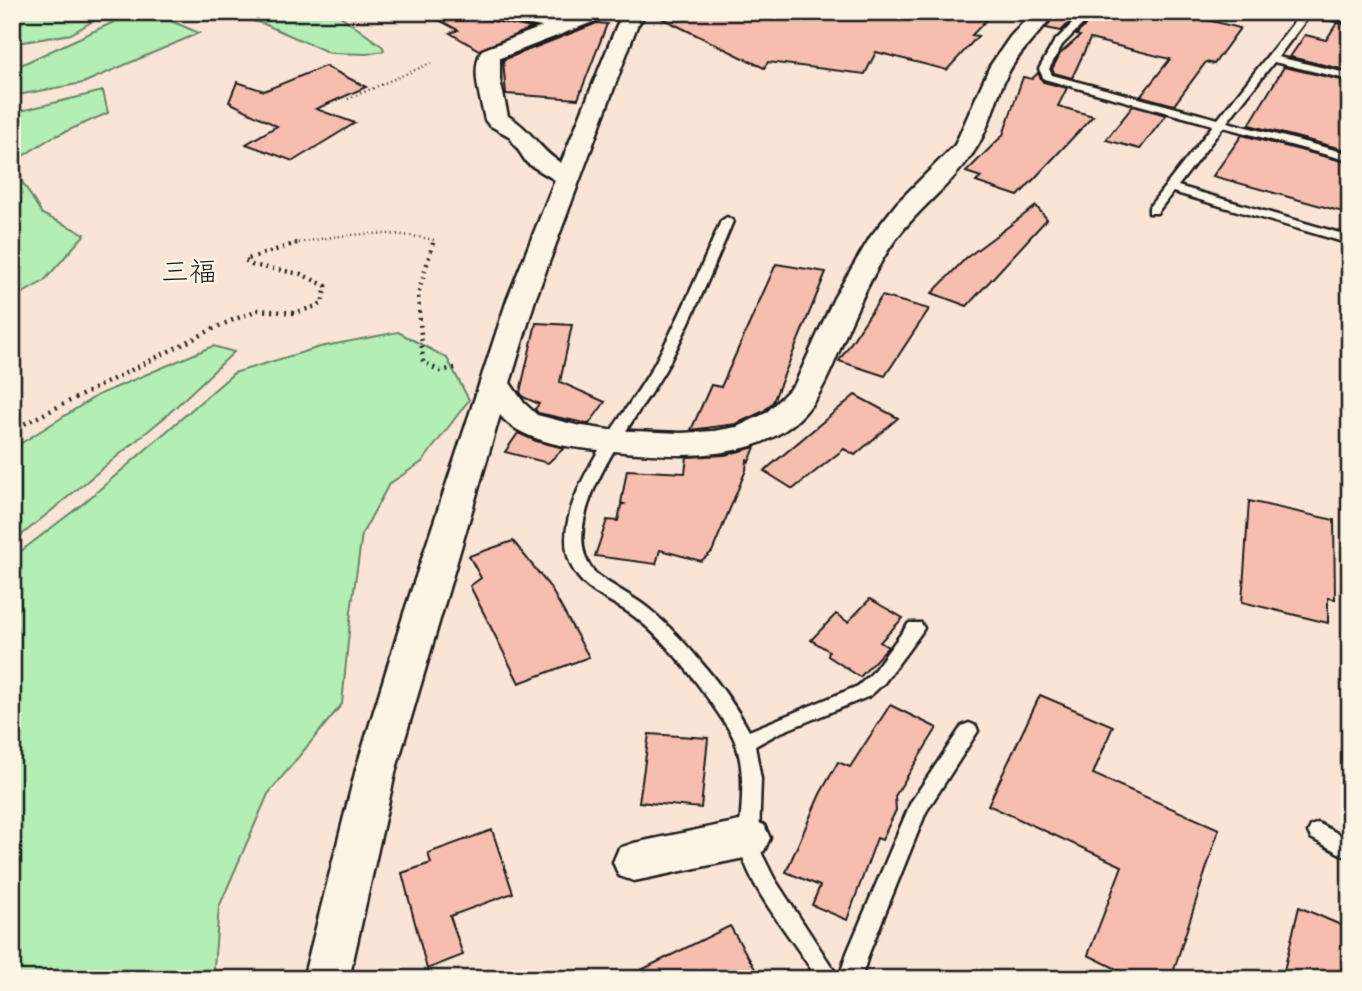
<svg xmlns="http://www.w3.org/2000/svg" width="1362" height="991" font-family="'Comic Neue','Klee One',sans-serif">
<rect width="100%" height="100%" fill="#fae4d5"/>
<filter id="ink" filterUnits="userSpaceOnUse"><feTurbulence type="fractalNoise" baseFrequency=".0143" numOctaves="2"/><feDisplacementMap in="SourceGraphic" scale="14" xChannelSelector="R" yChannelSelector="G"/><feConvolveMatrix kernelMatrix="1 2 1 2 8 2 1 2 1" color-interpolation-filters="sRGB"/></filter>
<g filter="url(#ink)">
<!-- green -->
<g fill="#b3eeb4" stroke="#688568" stroke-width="2">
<polygon points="12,12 108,12 71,34 12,44"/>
<polygon points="217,12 335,12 383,47 384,51 367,54 330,53 264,24"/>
<polygon points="153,13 199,33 83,83 12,96 12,69 131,14"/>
<polygon points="103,91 108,113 51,138 12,163 12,113"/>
<polygon points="12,165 42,214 85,234 44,281 12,299"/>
<polygon points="398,332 447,358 469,400 422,462 389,484 362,534 351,611 342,704 268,794 219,907 213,979 12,979 12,558 85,502 234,373 320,347"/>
<polygon points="213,346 234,352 165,417 12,543 12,449 98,395"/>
</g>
<!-- building -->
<g fill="#f7bdaf" stroke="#1c1c1c" stroke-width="2">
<polygon points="424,12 479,12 483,19 532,28 479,50 450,33 458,30"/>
<polygon points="649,12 994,12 972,35 978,36 947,70 876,52 865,74 768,62 764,68"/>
<polygon points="1057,12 1080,12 1061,31 1046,28"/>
<polygon points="1098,12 1175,12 1240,28 1214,64 1206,62 1174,105 1141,96 1170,59 1090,39 1072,78 1054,73 1052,69 1060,54 1080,36 1076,35"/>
<polygon points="597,23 607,24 578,99 506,94 503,60"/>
<polygon points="1337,23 1350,25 1350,71 1290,57 1305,35 1326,40"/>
<polygon points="325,66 366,87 316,109 355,123 293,161 246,144 277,126 229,102 237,82 264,91"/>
<polygon points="1284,67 1350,82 1350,151 1249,125"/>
<polygon points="1038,73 1043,82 1067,88 1058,106 1093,116 1018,196 976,182 981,177 966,172 1003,135 1023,77 1032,79"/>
<polygon points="1133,106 1166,115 1140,149 1106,140"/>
<polygon points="1242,135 1350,163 1350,214 1213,176"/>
<polygon points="1036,206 1047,219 967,306 932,293 966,258"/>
<polygon points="776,264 826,272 773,402 764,411 736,424 691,430 711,385 721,387"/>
<polygon points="882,296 929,309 885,376 839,361"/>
<polygon points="536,323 572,325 560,382 605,402 589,424 538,413 535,409 539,404 523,397 520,392"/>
<polygon points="855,395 898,418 855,455 844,449 793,489 764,471"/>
<polygon points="518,433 536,441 564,448 548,463 505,452"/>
<polygon points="755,447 749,462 747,460 746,470 712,552 701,561 660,550 656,564 595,556 607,520 618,521 621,505 624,504 621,503 627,470 685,473 687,457 725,455"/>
<polygon points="1249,501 1334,520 1335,599 1328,598 1328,623 1242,602"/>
<polygon points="513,541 550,587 589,657 519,683 470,586 481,578 469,556"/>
<polygon points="870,599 903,618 880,642 888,647 860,677 828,656 829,651 811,640 836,614 848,622"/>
<polygon points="1040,695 1113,726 1093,774 1219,829 1171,979 1137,979 1088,955 1122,866 988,805"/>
<polygon points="890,705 937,728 895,796 896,810 882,840 877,838 847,920 812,905 820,886 786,872 820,794 838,762 850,767"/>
<polygon points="649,734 708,738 701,808 639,802"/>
<polygon points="492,830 513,893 450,916 463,955 427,969 402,873 431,863 428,853"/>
<polygon points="1299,907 1350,929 1350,979 1282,979"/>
<polygon points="730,926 761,979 623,979"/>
</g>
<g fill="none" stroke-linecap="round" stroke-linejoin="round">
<defs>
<g id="service">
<polygon points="1084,12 1095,12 1062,45 1049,69 1052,75 1218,119 1302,12 1312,12 1278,57 1350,74 1350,80 1274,62 1227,122 1350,154 1350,161 1223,127 1178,186 1350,236 1350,244 1173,192 1157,213 1149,213 1149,207 1213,125 1044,79 1039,69 1054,42"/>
<path d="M727,217L733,221C713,269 693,317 669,363C644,411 548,521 595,573C612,587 632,595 649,609C683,637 729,692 749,731L858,686L872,673L909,623H921L924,628L921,633L884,683L870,696L779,733L755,746L761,779L759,838L762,854L774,878L839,978L847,953L911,802L962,726L969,723L976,726L978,731L926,812L869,953L861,979H817C793,937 755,899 741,851C738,839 740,827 741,814C743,788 744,755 730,731C704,691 673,647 635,617C616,602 590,595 576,574C536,515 627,415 654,365C679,319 700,270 721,221Z"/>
<polygon points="1318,823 1350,840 1350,859 1311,838 1308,832 1311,826"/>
</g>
<g id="minor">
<path d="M481,12H528L564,18L581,12H611L608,16L500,58V80L508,116C532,130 538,149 561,163L617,25L626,12H647L637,26L535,300L510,383L524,403L537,415L576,425L609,430L681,433L714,431L737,427L766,413L795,384L834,298L871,236L897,203L955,145L990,66L1010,37L1033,12H1055C1040,34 1019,51 1007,75C994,101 990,129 973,153C946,192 909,214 884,257C870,280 859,304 848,329C832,367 821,406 785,430C737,462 668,456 614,451C579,449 523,444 500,415L396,769L349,979H303L356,769L404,613L507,300L555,180L527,163L509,136L489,125L485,120C481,100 470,69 482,50L542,27L491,18L484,16Z"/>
<polygon points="1298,12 1350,12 1350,22 1301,16"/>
<polygon points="749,819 764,825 770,838 764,851 749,857 634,881 619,876 613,862 619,848 634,843"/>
</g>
</defs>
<!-- service casing -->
<use href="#service" stroke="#1c1c1c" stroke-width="5"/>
<!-- minor casing -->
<use href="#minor" stroke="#1c1c1c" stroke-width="5"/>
<!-- path-far1 -->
<g stroke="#1c1c1c" stroke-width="2.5" stroke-dasharray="1 3.5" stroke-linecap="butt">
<polyline points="348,99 431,63"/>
<path d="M290,245C338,234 385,229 434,240L433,245"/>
</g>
<!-- path -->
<g stroke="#1c1c1c" stroke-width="4.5" stroke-dasharray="2 5" stroke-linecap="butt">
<polyline points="433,243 418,295 423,362 440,371 460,367"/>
<polyline points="12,430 223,324 258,310 295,313 322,304 326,286 301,274 252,265 245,260 297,243"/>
</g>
<!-- service -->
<use href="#service" fill="#fcf5e5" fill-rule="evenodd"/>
<!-- minor -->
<use href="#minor" fill="#fcf5e5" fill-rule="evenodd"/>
</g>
</g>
<g text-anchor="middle" stroke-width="5" stroke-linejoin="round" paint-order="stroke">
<!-- quarter labels -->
<g font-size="28" fill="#1c1c1c" stroke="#fcf5e5">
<text x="189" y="281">三福</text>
</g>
</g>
<!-- margin -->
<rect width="1362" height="991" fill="none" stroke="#fcf5e5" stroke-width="42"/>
<rect x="21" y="21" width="1320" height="949" fill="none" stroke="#1c1c1c" stroke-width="2.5" filter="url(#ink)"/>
</svg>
